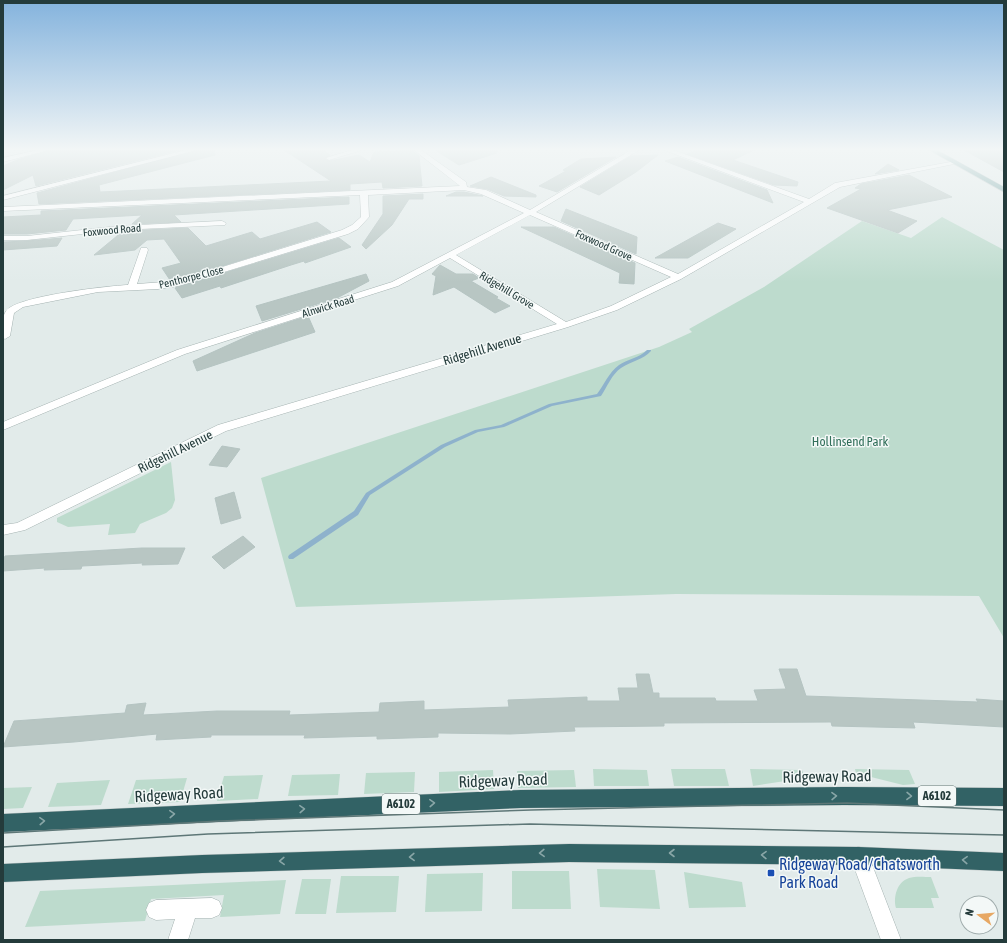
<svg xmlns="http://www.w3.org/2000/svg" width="1007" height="943" font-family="'Asap Condensed',sans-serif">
<rect width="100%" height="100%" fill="#e2ebea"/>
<!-- green -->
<g fill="#bddbcd">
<polygon points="942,217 1004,250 1004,638 979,596 676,594 296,607 261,478 659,347 692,332 689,329 764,287 862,221 911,238"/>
<polygon points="171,462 175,500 172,508 166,513 140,524 135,533 108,535 110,524 68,527 57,522 57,518 61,516"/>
<polygon points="593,769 647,770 649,786 594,786"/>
<polygon points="671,769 725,769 729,786 674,786"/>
<polygon points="750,769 802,770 805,778 753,786"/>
<polygon points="855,769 909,770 915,784 903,785 871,777 860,777 856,773"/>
<polygon points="493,770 494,789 439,792 439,772"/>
<polygon points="574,770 576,787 518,788 517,771"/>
<polygon points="415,772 414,792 364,794 366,773"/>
<polygon points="340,774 338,795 288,796 292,775"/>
<polygon points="263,775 258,799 217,801 224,776"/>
<polygon points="187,778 180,802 128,804 136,780"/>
<polygon points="110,780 101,805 48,807 57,783"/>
<polygon points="32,787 23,808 3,809 3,788"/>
<polygon points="597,869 655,870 660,909 600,907"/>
<polygon points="512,871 569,871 571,909 512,909"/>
<polygon points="684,872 742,882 746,907 689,908"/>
<polygon points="483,873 482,911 425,912 427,874"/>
<polygon points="341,876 399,876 396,912 336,913"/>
<path d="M931,877L939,898H931L934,908H896C893,897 897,882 909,878C915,876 925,877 931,877Z"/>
<polygon points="302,879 331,879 326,914 295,914"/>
<polygon points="286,880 280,914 220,917 224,895 151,899 145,921 25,927 40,891"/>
</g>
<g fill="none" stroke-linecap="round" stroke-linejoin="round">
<!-- stream -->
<path fill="#8eb2cc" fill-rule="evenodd" d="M647,350H651V351C643,360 631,361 621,368C612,374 607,387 601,396L552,406L504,427L478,432L445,447L370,495L358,515L293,559H289L288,557L289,555L354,511L366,493L441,445L475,430L501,425L549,404L597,394C604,385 609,372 619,365C628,359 639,358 647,350Z"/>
</g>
<!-- building -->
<g fill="#b8c6c3" stroke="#b5c4c2">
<polygon points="50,150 180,150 36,186 33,175 3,190 3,166 17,160"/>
<polygon points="198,150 214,150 215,155 99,185 100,192 331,181 284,150 322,150 330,155 325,158 329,161 359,155 370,162 374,152 413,151 419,156 422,186 383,188 382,182 350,184 350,190 39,204 37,193"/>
<polygon points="435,150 497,150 497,153 459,165"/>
<polygon points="697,150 754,150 733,160 798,182 797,186 774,185 687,154"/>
<polygon points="964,150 1004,150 1004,172"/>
<polygon points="658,155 636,172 599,195 580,187 631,156"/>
<polygon points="616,157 557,192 539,186 566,171 563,170 581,159"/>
<polygon points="678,157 767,190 773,203 665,161"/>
<polygon points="888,164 899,170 875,174"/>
<polygon points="909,175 952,197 887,210 917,221 898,233 827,208 861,189 855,188 861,184"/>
<polygon points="491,177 536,195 536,197 504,196 487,189 470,186"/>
<polygon points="456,192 464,192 483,196 446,196"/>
<polygon points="423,194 423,199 409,199 392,225 366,249 362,245 383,214 383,196"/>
<polygon points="349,197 349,204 174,215 181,222 132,224 142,215 73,219 66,230 27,234 3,234 3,217 41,215 41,211"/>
<polygon points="566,209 637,237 636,254 561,221"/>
<polygon points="317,222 331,232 177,280 170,280 162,268 181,263 164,239 147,240 135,250 94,255 123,231 188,228 206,246 252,232 260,239"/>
<polygon points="718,223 736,229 688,258 655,258"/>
<polygon points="521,227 554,227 635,263 634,284 619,283 620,273"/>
<polygon points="62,238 57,246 3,250 3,242 27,241"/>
<polygon points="339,238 351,247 305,263 304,261 291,265 221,288 220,286 182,298 175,288"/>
<polygon points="440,265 456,274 473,274 479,278 471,281 498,297 496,298 510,306 495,313 454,287 433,295 436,276 432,274"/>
<polygon points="366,274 369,281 337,298 262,321 256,306"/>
<polygon points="308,316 315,332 197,371 193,361 255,333"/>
<polygon points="222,446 240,449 227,467 209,465"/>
<polygon points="234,492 241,518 221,524 215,498"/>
<polygon points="243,536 255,547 224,569 212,557"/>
<polygon points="142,548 185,548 178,564 142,565 143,563 82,566 81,569 44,570 45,568 3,571 3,561 5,556"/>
<polygon points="779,669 797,669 806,696 978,702 976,699 1004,701 1004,727 913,722 915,728 832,726 831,722 664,723 664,726 574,727 575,731 510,734 438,733 438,737 377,739 377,736 304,738 305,735 211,735 211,737 156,740 157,734 74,742 3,747 14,721 125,713 127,705 146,703 143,715 217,711 290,711 289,715 379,712 380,703 424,701 424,710 509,707 508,700 587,697 587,701 620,701 618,688 638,688 636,674 649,674 653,693 659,693 659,698 715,698 716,701 758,701 754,690 786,689"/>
</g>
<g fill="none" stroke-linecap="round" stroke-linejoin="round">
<defs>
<g id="minor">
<polygon points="38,150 49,150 3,162 3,158"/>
<polygon points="186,150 197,150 3,200 3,196"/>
<polygon points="352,150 362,150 329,160 326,158"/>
<path d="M414,150H421L466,182L467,187L486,190L530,210L631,150H639L536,212L678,274L804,202L664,150H673L809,199L835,183L956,161L959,163L840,187L681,279L617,310L568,327L226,431L25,530L3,535V525L17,523L218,425L557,324L450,258L398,286L185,354L3,430V422L177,350L392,282L524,213L481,194L464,190L368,195L369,217L358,229L348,234L178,286L158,289L98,292L23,307L14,313L10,336L5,339L3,338C3,330 1,318 6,311C16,296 108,286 128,285L141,248H147L148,250L137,284L177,281L342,230L352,225L361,217L360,195L3,211V207L460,186ZM530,215L671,277L611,306L566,322L456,255Z"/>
<polygon points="222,221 226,223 225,225 119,230 27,240 3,240 3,236 27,236 119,226"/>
<polygon points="859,847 866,849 901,940 881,940 850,856 852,849"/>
<polygon points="212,898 219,901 222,908 219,915 212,918 195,918 188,940 168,940 175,919 156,920 149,917 146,910 149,903 156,900"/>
</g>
<polygon id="major" points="929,150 937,150 1004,187 1004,192"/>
<g id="highway">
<polygon points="844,787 1004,788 1004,806 844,805 521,808 3,832 3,814 521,790"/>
<polygon points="569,844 859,847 1004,853 1004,871 859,865 569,862 202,873 3,882 3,864 202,855"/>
</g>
</defs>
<!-- minor casing -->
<use href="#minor" stroke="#a5b3b2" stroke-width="1"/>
<!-- major casing -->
<use href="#major" stroke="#c2c8c8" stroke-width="1"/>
<!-- highway casing -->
<use href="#highway" stroke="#c2c8c8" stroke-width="1"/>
<!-- minor -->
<use href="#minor" fill="#fff" fill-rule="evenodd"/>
<!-- major -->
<use href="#major" fill="#6a9d9d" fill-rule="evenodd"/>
<!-- highway -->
<use href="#highway" fill="#326265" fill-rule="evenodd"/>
<!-- tram -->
<g stroke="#5e7777" stroke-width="1.5">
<polyline points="3,833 220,821 531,810 847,803 1004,810"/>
<polyline points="3,847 208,834 530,824 1004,835"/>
</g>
</g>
<!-- one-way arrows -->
<defs><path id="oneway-chevron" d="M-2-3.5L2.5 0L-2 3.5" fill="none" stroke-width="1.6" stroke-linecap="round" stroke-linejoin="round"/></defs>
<g stroke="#89a6a7">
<use href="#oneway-chevron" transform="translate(834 796) rotate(-1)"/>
<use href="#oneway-chevron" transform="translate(909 796) rotate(1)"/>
<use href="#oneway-chevron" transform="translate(432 803) rotate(-3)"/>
<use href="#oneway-chevron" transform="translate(302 809) rotate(-3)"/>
<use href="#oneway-chevron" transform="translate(172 814) rotate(-3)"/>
<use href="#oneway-chevron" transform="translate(42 821) rotate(-3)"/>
<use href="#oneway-chevron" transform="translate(542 853) rotate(178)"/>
<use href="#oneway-chevron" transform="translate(672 853) rotate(-180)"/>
<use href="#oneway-chevron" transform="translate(764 855) rotate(-179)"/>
<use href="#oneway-chevron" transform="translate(412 857) rotate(178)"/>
<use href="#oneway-chevron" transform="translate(965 860) rotate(-177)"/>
<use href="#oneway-chevron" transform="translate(282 861) rotate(178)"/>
</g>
<!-- sky -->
<linearGradient id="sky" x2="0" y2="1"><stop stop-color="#84b3dd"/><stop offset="0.53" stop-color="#f2f6f6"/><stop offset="1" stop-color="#f2f6f6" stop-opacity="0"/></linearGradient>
<rect width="1007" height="282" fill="url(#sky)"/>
<!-- markers -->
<rect fill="#1a4fb4" stroke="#f3f8f7" stroke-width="1.5" x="767" y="869" width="8" height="8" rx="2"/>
<g text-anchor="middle" stroke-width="3" stroke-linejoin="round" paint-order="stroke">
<!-- far-street labels -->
<g font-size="11" fill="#243b3b" stroke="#f3f8f7">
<text transform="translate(112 230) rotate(-5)" y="4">Foxwood Road</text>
<text transform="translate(604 245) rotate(24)" y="4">Foxwood Grove</text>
<text transform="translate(191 277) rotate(-14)" y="4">Penthorpe Close</text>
<text transform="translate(507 290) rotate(31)" y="4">Ridgehill Grove</text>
<text transform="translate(328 306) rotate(-17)" y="4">Alnwick Road</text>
</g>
<!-- shield labels -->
<g fill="#f3f8f7" stroke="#627473" stroke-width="1">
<rect x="918" y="786" width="38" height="20" rx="3"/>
<rect x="382" y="794" width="38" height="20" rx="3"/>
</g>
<g font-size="12" font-weight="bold" fill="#243b3b">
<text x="937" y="800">A6102</text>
<text x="401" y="808">A6102</text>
</g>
<!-- street labels -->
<g font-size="13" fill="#243b3b" stroke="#f3f8f7">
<text transform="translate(482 349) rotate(-17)" y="5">Ridgehill Avenue</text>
<text transform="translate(175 451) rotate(-26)" y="5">Ridgehill Avenue</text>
</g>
<!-- park labels -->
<g font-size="13" fill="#316f5a" stroke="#f3f8f7">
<text x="850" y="446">Hollinsend Park</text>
</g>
<!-- near-street labels -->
<g font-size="16" fill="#243b3b" stroke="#f3f8f7">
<text transform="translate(827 776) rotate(-1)" y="6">Ridgeway Road</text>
<text transform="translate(503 780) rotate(-2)" y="6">Ridgeway Road</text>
<text transform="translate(179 794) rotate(-3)" y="6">Ridgeway Road</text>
</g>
<!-- near-transit labels -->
<g font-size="16" fill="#164399" stroke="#f3f8f7" text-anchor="start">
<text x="779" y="870">Ridgeway Road/Chatsworth<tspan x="779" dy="18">Park Road</tspan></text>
</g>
</g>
<!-- border -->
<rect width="1007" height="943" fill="none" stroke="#243b3b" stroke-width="8"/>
<!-- north arrow -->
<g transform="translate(979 915) rotate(286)"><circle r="19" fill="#f3f8f7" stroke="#a0acac"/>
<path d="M0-3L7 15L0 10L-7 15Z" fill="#e7a864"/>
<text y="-6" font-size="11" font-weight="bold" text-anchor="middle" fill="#243b3b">N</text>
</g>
</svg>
